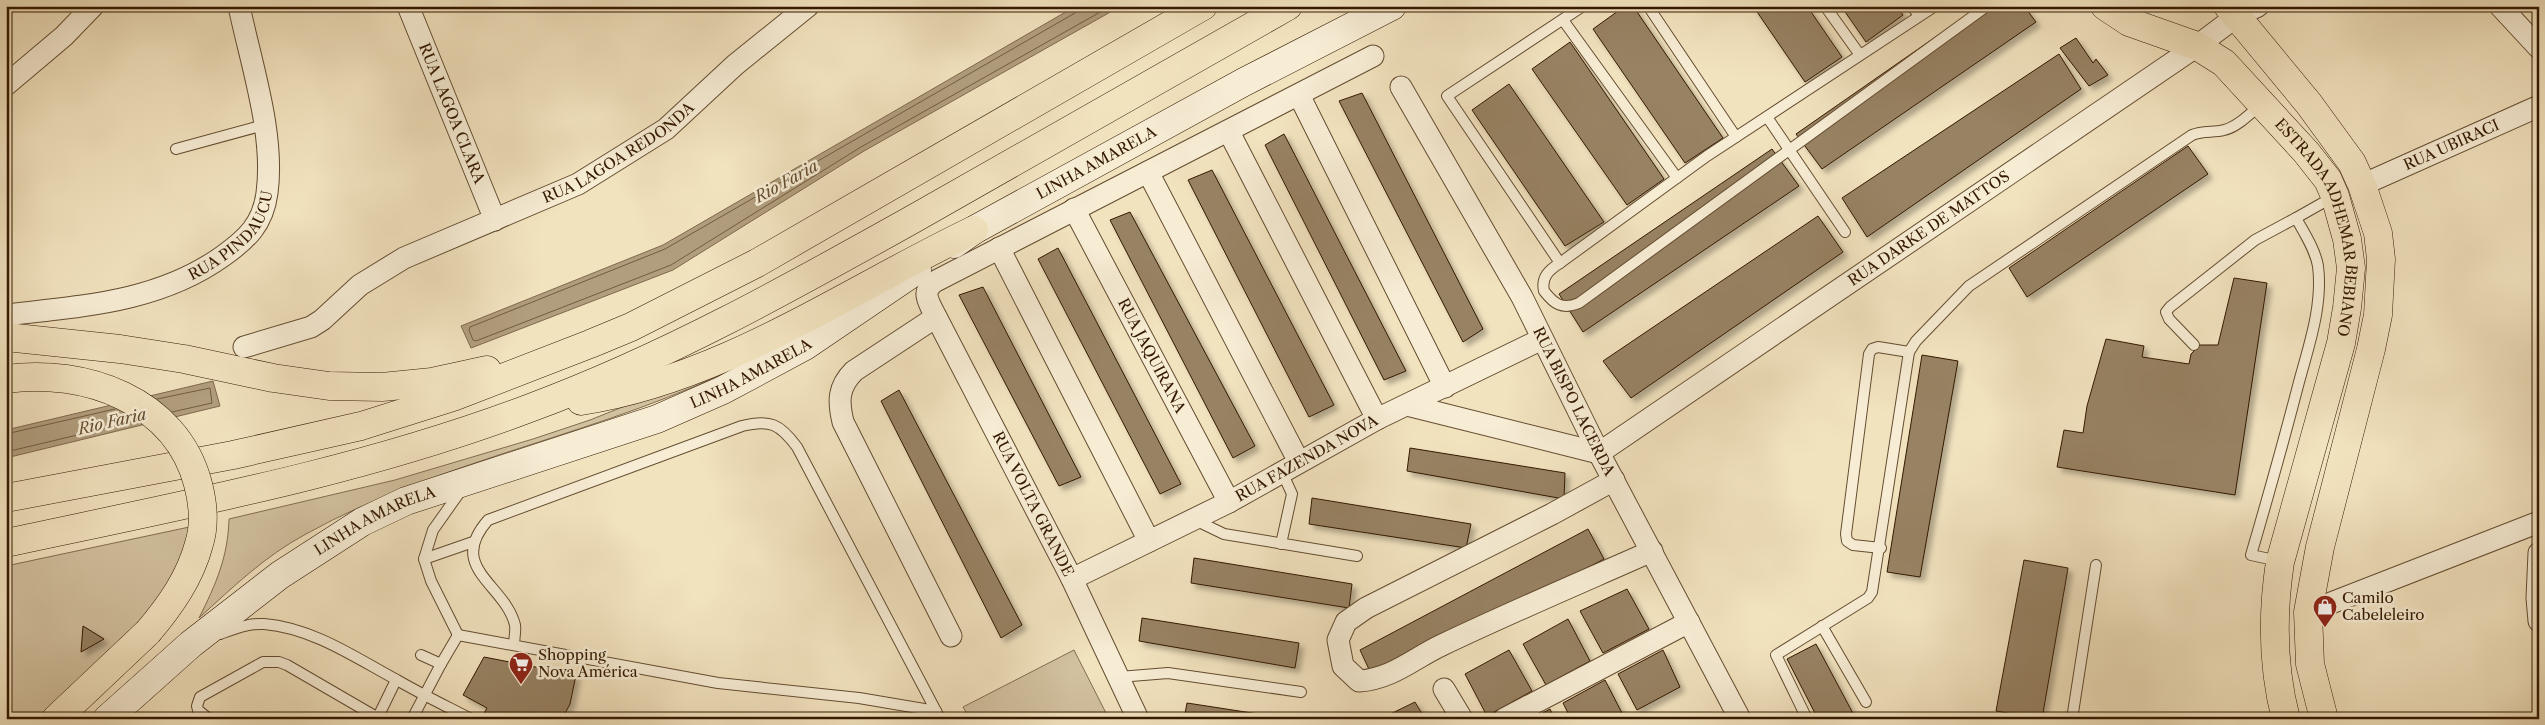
<svg xmlns="http://www.w3.org/2000/svg" width="2545" height="725" font-family="'Libre Caslon Text',serif">
<defs>
<filter id="shadow"><feDropShadow dx="4.5" dy="4.5" stdDeviation="2.5" flood-color="#0004"/></filter>
</defs>
<rect width="100%" height="100%" fill="#f2e3bf"/>
<filter id="stains"><feTurbulence type="fractalNoise" baseFrequency=".004" numOctaves="4"/><feColorMatrix values="0 0 0 0 .2 0 0 0 0 .09 0 0 0 0 .02 0 0 0 .5 -.17"/></filter>
<radialGradient id="worn" r=".72"><stop offset=".6" stop-color="#630" stop-opacity="0"/><stop offset="1" stop-color="#630" stop-opacity=".3"/></radialGradient>
<!-- green -->
<g fill="#d2c19f" stroke="#836d50">
<path d="M749,361C607,434 445,457 306,534C265,556 233,587 199,618C216,584 228,557 229,519L395,480L533,439L590,420L717,369Z"/>
<polygon points="194,526 171,591 101,663 41,719 6,719 6,566"/>
<polygon points="1074,650 1107,715 1100,719 970,719 963,707"/>
</g>
<!-- water -->
<g fill="#b19e7e" stroke="#7f694c">
<polygon points="1076,6 1121,6 864,151 673,270 471,348 461,326 663,245"/>
<polygon points="213,381 220,406 6,458 6,430"/>
</g>
<g fill="none" stroke-linecap="round" stroke-linejoin="round">
<!-- shore -->
<g stroke="#725c3f" stroke-width="1">
<polyline points="1078,6 1075,13 665,249 470,327 469,330 473,340 476,341 671,265 861,147 1111,6"/>
<polyline points="157,399 210,388 212,403 172,412"/>
<polyline points="6,434 115,409"/>
<polyline points="6,452 136,421"/>
</g>
</g>
<!-- building -->
<g fill="#978263" stroke="#341900" filter="url(#shadow)">
<polygon points="1625,6 1633,6 1723,138 1685,163 1593,29"/>
<polygon points="1753,6 1807,6 1842,57 1805,82"/>
<polygon points="1841,6 1897,6 1903,15 1866,42"/>
<polygon points="1980,6 2024,6 2036,22 1822,169 1796,134"/>
<polygon points="2076,38 2093,63 2096,59 2108,75 2089,86 2060,48"/>
<polygon points="1570,42 1664,179 1627,205 1532,69"/>
<polygon points="2059,54 2081,89 1867,237 1842,198"/>
<polygon points="1509,84 1604,222 1565,246 1472,110"/>
<polygon points="1362,93 1483,329 1463,342 1339,101"/>
<polygon points="1284,134 1406,371 1384,380 1265,145"/>
<polygon points="2188,146 2208,174 2027,297 2009,268"/>
<polygon points="1772,149 1799,186 1583,332 1559,294"/>
<polygon points="1212,170 1334,405 1309,417 1188,180"/>
<polygon points="1130,212 1255,446 1233,458 1110,220"/>
<polygon points="1818,216 1843,252 1631,398 1603,361"/>
<polygon points="1058,248 1181,484 1160,494 1038,259"/>
<polygon points="2234,278 2267,283 2235,495 2057,467 2064,430 2083,433 2087,406 2106,339 2144,346 2142,357 2189,364 2191,354 2200,345 2218,345"/>
<polygon points="983,287 1081,477 1059,486 959,295"/>
<polygon points="1922,355 1958,361 1920,577 1887,572"/>
<polygon points="899,390 1022,625 1001,638 881,401"/>
<polygon points="1410,448 1565,473 1564,499 1407,471"/>
<polygon points="1312,498 1471,524 1466,548 1309,524"/>
<polygon points="1588,529 1604,559 1374,680 1360,650"/>
<polygon points="1194,558 1352,584 1349,608 1191,583"/>
<polygon points="2024,560 2068,568 2042,719 1996,711"/>
<polygon points="1627,589 1649,629 1603,653 1580,611"/>
<polygon points="1142,618 1299,643 1295,668 1139,641"/>
<polygon points="1568,619 1590,661 1546,685 1523,644"/>
<polygon points="83,626 104,639 81,652"/>
<polygon points="1816,644 1856,719 1818,719 1787,659"/>
<polygon points="1509,650 1532,691 1487,716 1465,674"/>
<polygon points="1663,650 1680,687 1637,710 1618,674"/>
<polygon points="484,657 576,675 570,704 562,719 481,719 487,708 463,695"/>
<polygon points="1605,680 1623,715 1617,719 1571,719 1563,703"/>
<polygon points="1415,702 1425,719 1380,719"/>
<polygon points="1187,703 1291,719 1184,719"/>
<polygon points="1550,709 1555,719 1532,719"/>
</g>
<g fill="none" stroke-linecap="round" stroke-linejoin="round">
<defs>
<g id="lane">
<polyline points="1648,6 1736,137"/>
<polyline points="1825,6 1860,55"/>
<polyline points="1912,6 1919,16"/>
<path d="M1935,6L1707,156L1560,263C1549,270 1541,277 1544,291C1554,304 1562,310 1579,303L1987,6"/>
<polyline points="1563,20 1677,178"/>
<polyline points="1767,117 1845,232"/>
<polyline points="176,149 264,125"/>
<polyline points="1560,263 1447,96 1583,6"/>
<polyline points="2194,345 2169,319 2166,312 2170,307 2255,240 2296,218"/>
<polyline points="1195,520 1224,534 1357,556"/>
<polyline points="1281,544 1292,494 1282,472"/>
<polyline points="1881,548 1853,545 1847,541 1846,534 1869,354 1872,349 1878,347 1909,352"/>
<polyline points="424,559 473,542"/>
<path d="M2279,561L2251,555C2268,497 2284,440 2299,382C2309,345 2323,305 2318,266C2315,249 2304,233 2296,218L2333,197"/>
<polyline points="1822,626 1866,702"/>
<path d="M220,634C234,629 249,623 264,624C313,628 356,658 397,680C421,694 446,706 471,719"/>
<polyline points="458,635 718,683 859,698 936,711 940,719"/>
<polyline points="458,635 431,581 424,559 433,530 462,489"/>
<path d="M514,645C514,639 516,631 515,625C505,584 446,568 488,520L742,426C770,419 780,424 797,447L936,711"/>
<polyline points="441,664 458,635"/>
<polyline points="1119,677 1168,673 1301,692"/>
<polyline points="209,719 198,710 197,706 200,697 263,662 279,662 287,665 380,719"/>
<polyline points="377,719 396,680"/>
<polyline points="412,719 441,664 421,655"/>
<path d="M1807,719L1776,655L1868,598L1872,592L1909,352L1916,341L1969,286L2192,135C2203,130 2213,133 2224,130C2237,127 2250,114 2260,105"/>
<polyline points="2072,719 2096,565"/>
</g>
<g id="street">
<path id="s1" d="M408,6L495,220"/>
<polyline points="2500,6 2539,48"/>
<polyline points="6,85 64,36 93,6"/>
<path id="s2" d="M1401,87L1522,297L1599,453L1740,719"/>
<polyline points="1299,95 1445,387"/>
<polyline points="1229,132 1377,419"/>
<polyline points="1148,172 1299,462"/>
<path id="s3" d="M2362,185L2539,106"/>
<path id="s4" d="M1074,209L1229,502"/>
<polyline points="999,248 1149,541"/>
<path id="s5" d="M6,315C83,306 159,302 223,256C247,239 263,224 267,193C275,134 251,64 239,6"/>
<path d="M936,317L854,371C838,387 838,401 843,422L951,636"/>
<path id="s6" d="M244,347L311,327L322,320L360,285L404,258L578,184L666,129L735,65L808,6"/>
<polyline points="1407,405 1599,453"/>
<path id="s7" d="M1599,453L2197,46L2237,16L2258,6"/>
<path d="M1614,480L1552,514L1366,608L1346,622L1338,640L1343,666L1359,681C1392,679 1414,658 1442,645C1511,612 1582,582 1652,551"/>
<polyline points="2539,553 2537,598 2539,621"/>
<path id="s8" d="M1072,579L1229,502L1377,419L1542,339"/>
<polyline points="2308,612 2539,522"/>
<polyline points="1444,689 1462,719"/>
<path d="M1138,719L1072,579L931,307C926,296 924,291 934,282L1373,56"/>
<polyline points="1504,719 1689,622"/>
</g>
<g id="secondary">
<path id="s9" d="M954,244L974,230L1244,82L1392,6"/>
<path id="s10" d="M107,719L191,644L280,575L362,522L406,501L657,419L723,390L805,346L917,270"/>
</g>
<g id="primary">
<path id="s11" d="M2105,6L2129,22L2197,46L2224,63L2306,152L2328,180L2335,196L2347,239L2351,268L2347,308L2341,343L2280,562C2272,615 2272,666 2286,719"/>
<polyline points="2228,6 2309,104 2352,163 2362,185 2378,233 2381,259 2378,315 2371,349 2320,547 2308,612 2310,664 2324,719"/>
</g>
<g id="highway">
<polyline points="6,337 120,349 184,359 273,378 329,386 382,387 432,382 487,370"/>
<path d="M581,401C724,379 846,291 974,230"/>
<polyline points="6,498 233,455 361,426 453,397 590,344 631,327 757,263 1203,6"/>
<path d="M6,543C183,505 361,472 530,408C665,358 790,288 915,218C1040,148 1164,77 1288,6"/>
<polyline points="56,719 148,632"/>
</g>
</defs>
<!-- lane casing -->
<use href="#lane" stroke="#644c30" stroke-width="12"/>
<!-- street casing -->
<use href="#street" stroke="#644c30" stroke-width="23"/>
<!-- secondary casing -->
<use href="#secondary" stroke="#341900" stroke-width="29"/>
<!-- primary casing -->
<use href="#primary" stroke="#341900" stroke-width="29"/>
<!-- highway casing -->
<use href="#highway" stroke="#341900" stroke-width="29"/>
<!-- lane -->
<use href="#lane" stroke="#f7edd5" stroke-width="10"/>
<!-- street -->
<use href="#street" stroke="#f7edd5" stroke-width="21"/>
<!-- secondary -->
<use href="#secondary" stroke="#f7edd5" stroke-width="28"/>
<!-- primary -->
<use href="#primary" stroke="#f2e3bf" stroke-width="28"/>
<!-- highway -->
<use href="#highway" stroke="#f2e3bf" stroke-width="28"/>
<defs>
<path id="highway-bridge" d="M6,379C84,368 176,400 198,484C203,503 205,525 199,544C190,578 170,606 148,632"/>
</defs>
<!-- highway-bridge casing -->
<use href="#highway-bridge" stroke="#341900" stroke-width="29" stroke-linecap="butt"/>
<!-- highway-bridge -->
<use href="#highway-bridge" stroke="#f2e3bf" stroke-width="28"/>
</g>
<!-- icons -->
<defs>
<symbol id="shop-pin" viewBox="-11 -11 22 30"><path d="M0 17L-7.5 6A9.5 9.5 0 1 1 7.5 6Z" fill="#8f2418" stroke="#f7edd5"/><path d="M-5-2.5h2.3a2.7 3.5 0 0 1 5.4 0H5L5.5 6h-11ZM-1.5-2.5h3a1.5 2.3 0 0 0-3 0Z" fill="#fff"/></symbol>
<symbol id="supermarket-pin" viewBox="-11 -11 22 30"><path d="M0 17L-7.5 6A9.5 9.5 0 1 1 7.5 6Z" fill="#8f2418" stroke="#f7edd5"/><path d="M-6-5.5h2.5l.6 2H6L4.5 2H-2.5L-4.4-4H-6ZM-1.5 3.2a1.3 1.3 0 1 0 .1 0ZM3 3.2a1.3 1.3 0 1 0 .1 0Z" fill="#fff"/></symbol>
</defs>
<g fill-rule="evenodd">
<use href="#shop-pin" x="2311" y="593" width="28" height="38"/>
<use href="#supermarket-pin" x="507" y="650" width="28" height="38"/>
</g>
<g text-anchor="middle" stroke-width="5" stroke-linejoin="round" paint-order="stroke">
<!-- street labels -->
<g font-size="15" fill="#341900" stroke="#f7edd5">
<text dy="5" stroke="none"><textPath href="#s1" startOffset="116">RUA LAGOA CLARA</textPath></text>
<text dy="5" stroke="none"><textPath href="#s3" startOffset="98">RUA UBIRACI</textPath></text>
<text dy="5" stroke="none"><textPath href="#s6" startOffset="426">RUA LAGOA REDONDA</textPath></text>
<text dy="5" stroke="none"><textPath href="#s9" startOffset="164">LINHA AMARELA</textPath></text>
<text dy="5" stroke="none"><textPath href="#s7" startOffset="399">RUA DARKE DE MATTOS</textPath></text>
<text dy="5" stroke="none"><textPath href="#s11" startOffset="331">ESTRADA ADHEMAR BEBIANO</textPath></text>
<text dy="5" stroke="none"><textPath href="#s5" startOffset="249">RUA PINDAUCU</textPath></text>
<text dy="5" stroke="none"><textPath href="#s4" startOffset="166">RUA JAQUIRANA</textPath></text>
<text dy="5" stroke="none"><textPath href="#s10" startOffset="740">LINHA AMARELA</textPath></text>
<text dy="5" stroke="none"><textPath href="#s2" startOffset="359">RUA BISPO LACERDA</textPath></text>
<text dy="5" stroke="none"><textPath href="#s8" startOffset="264">RUA FAZENDA NOVA</textPath></text>
<text transform="translate(1033 504) rotate(63)" y="5">RUA VOLTA GRANDE</text>
<text dy="5" stroke="none"><textPath href="#s10" startOffset="335">LINHA AMARELA</textPath></text>
</g>
<!-- poi labels -->
<g font-size="15" fill="#341900" stroke="#f7edd5" text-anchor="start">
<text x="2342" y="603">Camilo<tspan x="2342" dy="17">Cabeleleiro</tspan></text>
<text x="538" y="660">Shopping<tspan x="538" dy="17">Nova América</tspan></text>
</g>
<!-- water labels -->
<g font-size="16" font-style="italic" fill="#664e32" stroke="#f7edd5">
<text transform="translate(786 181) rotate(-29)" y="6">Rio Faria</text>
<text transform="translate(112 421) rotate(-13)" y="6">Rio Faria</text>
</g>
</g>
<!-- margin -->
<rect width="2545" height="725" fill="none" stroke="#f2e3bf" stroke-width="25"/>
<rect x="8" y="8" width="2530" height="710" fill="none" stroke="#341900" stroke-width="2.5"/>
<rect x="12" y="12" width="2520" height="700" fill="none" stroke="#341900"/>
<rect width="100%" height="100%" filter="url(#stains)"/>
<rect width="100%" height="100%" fill="url(#worn)"/>
</svg>
